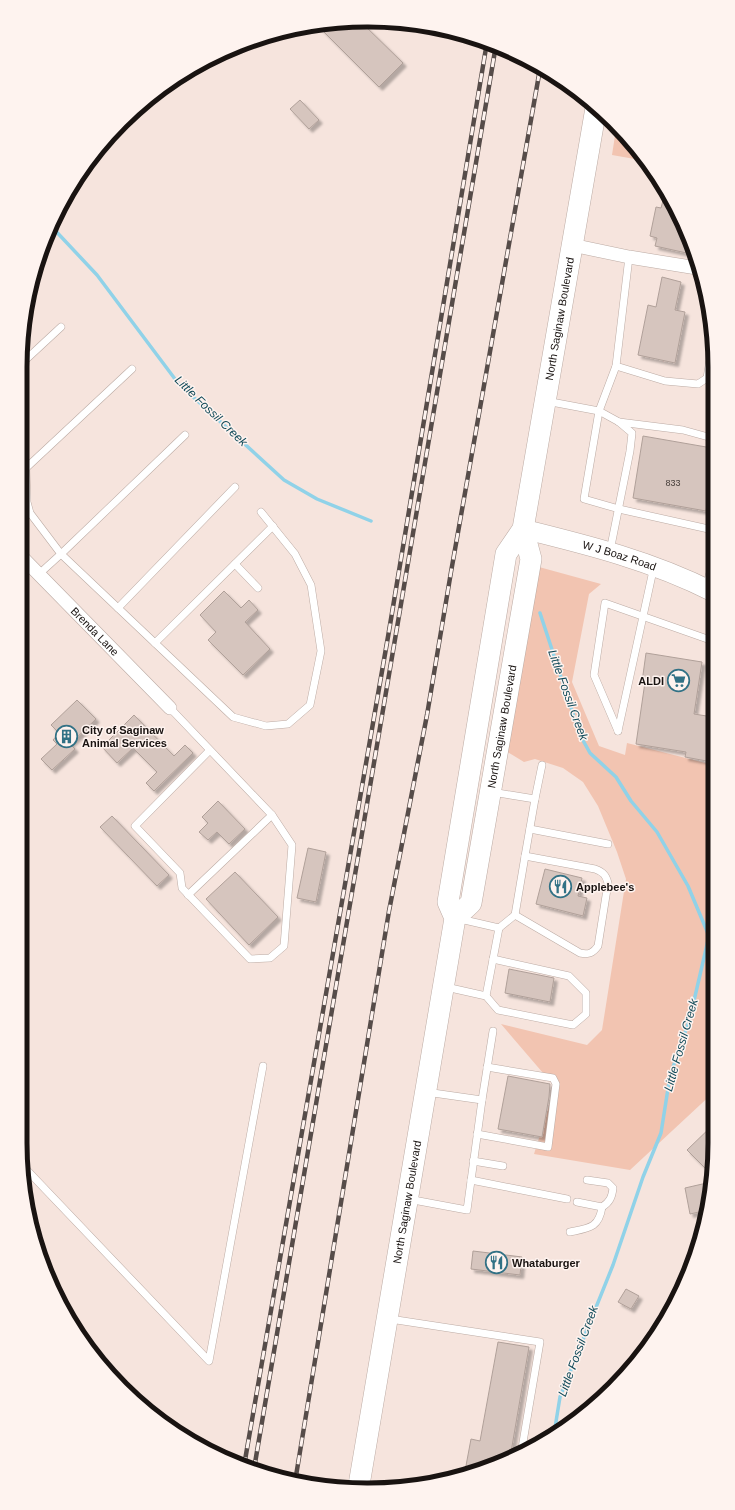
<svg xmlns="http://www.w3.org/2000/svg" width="735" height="1510" font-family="Arial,sans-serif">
<defs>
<filter id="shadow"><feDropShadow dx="3.5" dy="3.5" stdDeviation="1" flood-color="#0004"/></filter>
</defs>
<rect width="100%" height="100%" fill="#f6e4dd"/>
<!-- green -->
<g fill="#f2c4b1">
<polygon points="616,129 643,156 646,161 612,155"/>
<polygon points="539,567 601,584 589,594 572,682 599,746 625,755 627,743 713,765 714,767 715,1091 630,1170 534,1154 555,1087 501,1024 587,1045 602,1030 626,879 617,852 598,806 583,782 563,768 535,759 524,762 506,751"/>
</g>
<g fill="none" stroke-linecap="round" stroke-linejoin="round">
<!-- stream -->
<g stroke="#90d2e8" stroke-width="3.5">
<polyline points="51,226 97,275 178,383 284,480 317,499 371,521"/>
<polyline points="540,613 580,735 590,753 616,777 631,801 657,832 688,886 709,936 690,1018 670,1076 661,1133 643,1177 613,1265 560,1397 554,1434"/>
</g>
</g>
<!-- building -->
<g fill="#d6c5be" stroke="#b0a099" filter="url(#shadow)">
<polygon points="360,21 403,63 379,87 317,25"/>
<polygon points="300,100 319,120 309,129 290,109"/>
<polygon points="665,193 689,235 692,248 691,254 655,246 657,238 650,236 656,207 661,208"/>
<polygon points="662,277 681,282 675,310 685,312 675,363 638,355 648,305 656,307"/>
<polygon points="643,436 712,448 713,467 706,511 633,498"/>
<polygon points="224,591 241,608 249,600 258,610 245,622 270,649 243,675 208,640 216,632 200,615"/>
<polygon points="646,653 702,662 694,714 713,717 714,752 712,762 685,757 686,752 636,744 645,682 642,682"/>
<polygon points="77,700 96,719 70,744 75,749 52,770 41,759 57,744 53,740 59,733 51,725"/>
<polygon points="134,715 174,756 185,745 193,753 154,791 146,783 157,772 133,748 117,763 102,747"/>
<polygon points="218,801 245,829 229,844 217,832 208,840 199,832 208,823 202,817"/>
<polygon points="112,816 169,875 157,886 100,827"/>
<polygon points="308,848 326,852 316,902 297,898"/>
<polygon points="545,869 582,878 578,896 587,898 583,916 536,904"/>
<polygon points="235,872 278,917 249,945 206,899"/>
<polygon points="509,969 554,978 550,1002 505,993"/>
<polygon points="508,1076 550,1084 549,1097 542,1137 498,1129"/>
<polygon points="715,1123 713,1159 705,1168 687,1150"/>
<polygon points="711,1182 708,1210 690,1214 685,1188"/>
<polygon points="473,1251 522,1257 520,1275 471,1269"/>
<polygon points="626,1289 639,1296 631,1309 618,1302"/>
<polygon points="498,1342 529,1347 510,1458 465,1471 471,1439 480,1441"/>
</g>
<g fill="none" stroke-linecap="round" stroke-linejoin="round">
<defs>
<g id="service">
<polyline points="629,257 616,366 599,411 584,499 619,509 713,530"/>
<polyline points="20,365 61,327"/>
<polyline points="616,366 665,381 698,384 707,378 712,348"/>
<polyline points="546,401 599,411 619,422 632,433 630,451 610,551"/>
<polyline points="619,422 683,430 712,438"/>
<polyline points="20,457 26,468 27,502 30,513 61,554 233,717 266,726 288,724 310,705 321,651 311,585 295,554 261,512"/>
<polyline points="26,468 132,369"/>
<polyline points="235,564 258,588"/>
<polyline points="39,574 61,554 185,435"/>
<polyline points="706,588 713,561"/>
<polyline points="118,608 235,487"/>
<polyline points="155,643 273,526"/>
<polyline points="170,708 272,815 292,845 284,946 270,958 250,959 182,888 180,873 135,826 210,750"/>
<polyline points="618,731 594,675 605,603 713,641"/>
<polyline points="618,731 654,566"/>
<path d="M492,792L535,799L525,856L595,869C603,872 606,875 608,883L598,946C593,953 589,955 580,953L515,915L499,928"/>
<polyline points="535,799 542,765"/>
<polyline points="530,829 608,844"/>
<polyline points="188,895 272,815"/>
<polyline points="515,915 525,856"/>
<polyline points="460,919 499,928 486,996"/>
<polyline points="446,987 486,996 498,1010 573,1025 586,1014 586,993 569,976 493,959"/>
<polyline points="482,1100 493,1031"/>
<polyline points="477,1134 548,1147 556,1084 553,1078 487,1067"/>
<polyline points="473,1161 503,1166"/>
<polyline points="24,1167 209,1361 263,1066"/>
<polyline points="471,1180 567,1199"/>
<polyline points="408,1199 467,1210 482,1100 426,1092"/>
<path d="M577,1202L602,1207C610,1202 612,1197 613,1188L608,1183L587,1180"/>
<path d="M570,1232C589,1228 599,1228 602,1207"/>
<polyline points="390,1319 540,1342 521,1454"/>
</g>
<g id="minor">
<polyline points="572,245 629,257 697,268"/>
<path id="s1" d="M20,555L170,708"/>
</g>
<g id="secondary">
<path id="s2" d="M523,529C588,545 652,561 713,592"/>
</g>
<g id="primary">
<path id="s3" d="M455,918L471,903L531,559L523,529"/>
<path id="s4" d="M359,1485L455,918L448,902L506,554L523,529L596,108"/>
</g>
</defs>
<!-- service casing -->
<use href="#service" stroke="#bcaba4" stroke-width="8"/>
<!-- minor casing -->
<use href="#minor" stroke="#bcaba4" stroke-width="14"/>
<!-- secondary casing -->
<use href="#secondary" stroke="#bcaba4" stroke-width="20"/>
<!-- primary casing -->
<use href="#primary" stroke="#bcaba4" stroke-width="22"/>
<!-- service -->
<use href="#service" stroke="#fff" stroke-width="7"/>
<!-- minor -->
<use href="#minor" stroke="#fff" stroke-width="13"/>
<!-- secondary -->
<use href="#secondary" stroke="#fff" stroke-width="19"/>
<!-- primary -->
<use href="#primary" stroke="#fff" stroke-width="21"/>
<defs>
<g id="rail">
<polyline points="244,1466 389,631 487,42"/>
<polyline points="254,1469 496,45"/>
<polyline points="295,1482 389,911 427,715 451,572 540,69"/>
</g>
</defs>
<!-- rail casing -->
<use href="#rail" stroke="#564c49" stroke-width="4.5"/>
<!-- rail -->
<use href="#rail" stroke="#fef3ef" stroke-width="3" stroke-dasharray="9" stroke-linecap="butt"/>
</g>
<!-- icons -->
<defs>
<symbol id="supermarket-ring" viewBox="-11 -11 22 22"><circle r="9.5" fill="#fef3ef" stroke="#317185" stroke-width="1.5"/><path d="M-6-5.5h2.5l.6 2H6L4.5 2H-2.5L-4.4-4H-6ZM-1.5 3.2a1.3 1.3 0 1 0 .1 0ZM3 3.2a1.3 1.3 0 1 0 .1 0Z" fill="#317185"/></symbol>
<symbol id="building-ring" viewBox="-11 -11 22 22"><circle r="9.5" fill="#fef3ef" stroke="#317185" stroke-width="1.5"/><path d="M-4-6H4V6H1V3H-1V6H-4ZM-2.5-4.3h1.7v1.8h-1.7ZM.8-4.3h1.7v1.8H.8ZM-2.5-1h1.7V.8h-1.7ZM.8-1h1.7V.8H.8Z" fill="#317185"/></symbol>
<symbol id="restaurant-ring" viewBox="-11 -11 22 22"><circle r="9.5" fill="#fef3ef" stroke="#317185" stroke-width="1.5"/><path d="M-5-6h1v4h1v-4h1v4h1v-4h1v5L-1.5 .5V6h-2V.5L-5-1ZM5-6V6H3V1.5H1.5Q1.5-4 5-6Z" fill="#317185"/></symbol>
</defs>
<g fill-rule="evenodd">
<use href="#supermarket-ring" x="666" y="668" width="25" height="25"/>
<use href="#building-ring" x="54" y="724" width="25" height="25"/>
<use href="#restaurant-ring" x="548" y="874" width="25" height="25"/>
<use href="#restaurant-ring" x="484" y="1250" width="25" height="25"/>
</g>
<g text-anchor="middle" stroke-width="3" stroke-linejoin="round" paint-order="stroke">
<!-- number labels -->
<g font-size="9" fill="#48403c">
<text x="673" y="486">833</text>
</g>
<!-- street labels -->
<g font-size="11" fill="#191311" stroke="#fef3ef">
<text dy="4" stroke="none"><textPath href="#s4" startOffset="1189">North Saginaw Boulevard</textPath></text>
<text dy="4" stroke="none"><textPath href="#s2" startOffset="100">W J Boaz Road</textPath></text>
<text dy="4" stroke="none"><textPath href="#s1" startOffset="107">Brenda Lane</textPath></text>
<text dy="4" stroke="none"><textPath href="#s3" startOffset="201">North Saginaw Boulevard</textPath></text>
<text dy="4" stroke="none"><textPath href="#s4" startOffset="287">North Saginaw Boulevard</textPath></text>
</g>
<!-- poi labels -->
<g font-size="11" font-weight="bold" fill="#191311" stroke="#fef3ef" text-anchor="start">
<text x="664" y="685" text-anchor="end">ALDI</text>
<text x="82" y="734">City of Saginaw<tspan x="82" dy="13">Animal Services</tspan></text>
<text x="576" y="891">Applebee's</text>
<text x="512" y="1267">Whataburger</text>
</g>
<!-- water labels -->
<g font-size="12" font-style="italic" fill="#0f4958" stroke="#fef3ef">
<text transform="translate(211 411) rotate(44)" y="4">Little Fossil Creek</text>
<text transform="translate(568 695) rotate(70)" y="4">Little Fossil Creek</text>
<text transform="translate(681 1045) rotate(-74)" y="4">Little Fossil Creek</text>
<text transform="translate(578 1351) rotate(-70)" y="4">Little Fossil Creek</text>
</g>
</g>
<!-- crop -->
<path d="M0 0H735V1510H0ZM367 27H368A340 340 0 0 1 708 367V1143A340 340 0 0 1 368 1483H367A340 340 0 0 1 27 1143V367A340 340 0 0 1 367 27Z" fill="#fef3ef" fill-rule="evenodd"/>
<path fill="none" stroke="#191311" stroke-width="5" d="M367 27H368A340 340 0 0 1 708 367V1143A340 340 0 0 1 368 1483H367A340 340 0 0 1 27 1143V367A340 340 0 0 1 367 27Z"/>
</svg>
